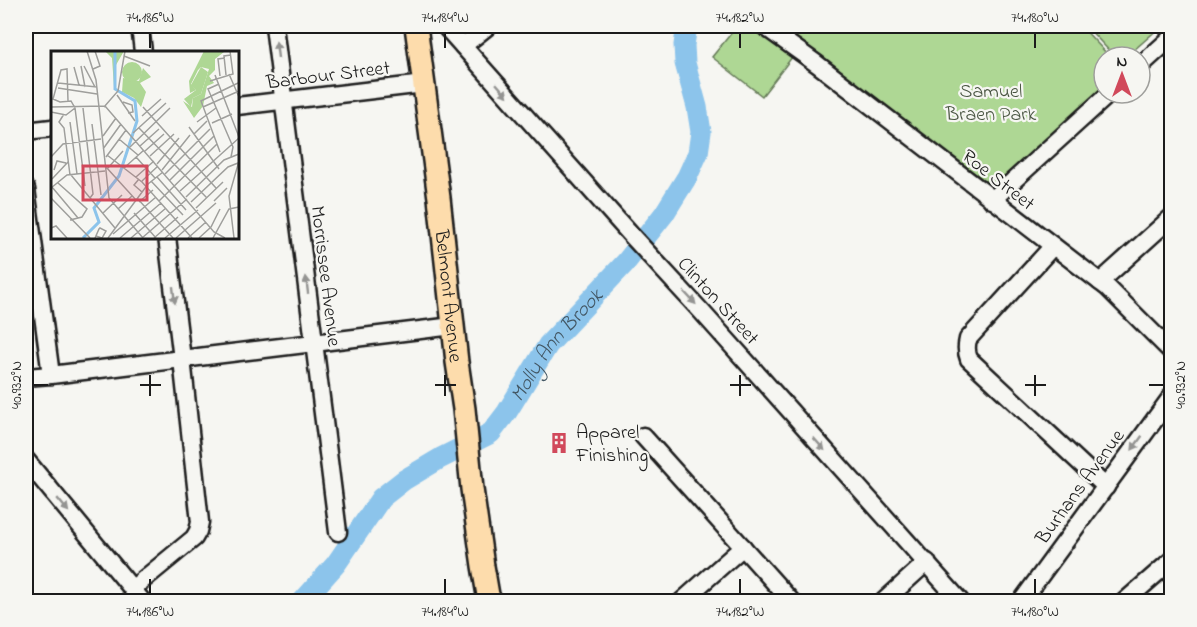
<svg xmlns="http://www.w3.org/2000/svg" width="1197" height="627" font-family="'Indie Flower',sans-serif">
<rect width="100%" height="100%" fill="#f6f6f2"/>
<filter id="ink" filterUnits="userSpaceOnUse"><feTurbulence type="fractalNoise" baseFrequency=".0167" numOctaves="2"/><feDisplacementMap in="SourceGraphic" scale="12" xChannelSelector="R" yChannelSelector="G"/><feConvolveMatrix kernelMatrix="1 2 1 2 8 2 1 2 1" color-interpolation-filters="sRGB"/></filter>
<g filter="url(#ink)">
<!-- green -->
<g fill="#aed794" stroke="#657a58" stroke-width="1.5">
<polygon points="737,26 753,26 793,56 762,96 712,57"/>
<polygon points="788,26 1081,26 1110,57 1104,57 1104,93 995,202 778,34"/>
<polygon points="1086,26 1157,26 1159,28 1126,57 1115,57"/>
</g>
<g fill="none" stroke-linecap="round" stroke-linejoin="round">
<!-- river -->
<path stroke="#8cc4eb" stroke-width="21" id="s1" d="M302,602L336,564L381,498L404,480L441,458L491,433L507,412L548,345L626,262L664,214L687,177L698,153L701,132L697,107L685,63L684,45L687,26"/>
<defs>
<g id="minor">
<polyline points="140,26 143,52"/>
<polyline points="274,26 338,532"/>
<polyline points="445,26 631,235 701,311 961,602"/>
<polyline points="764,26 817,64 1108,288 1172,352"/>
<polyline points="463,46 488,26"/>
<polyline points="1140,66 1172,37"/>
<polyline points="237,106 424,84"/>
<polyline points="26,131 52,128"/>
<polyline points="26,189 51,375"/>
<polyline points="992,200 1110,93"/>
<path d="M1053,246L968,339C966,347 966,352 969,359L1106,487"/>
<polyline points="1100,282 1172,217"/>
<polyline points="26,377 51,375 453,326"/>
<polyline points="643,436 792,602"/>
<polyline points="26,460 143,602"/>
<polyline points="132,589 194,538 198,531 200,522 182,359 167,237"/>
<polyline points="681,602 743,547"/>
<polyline points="883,602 927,562"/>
<polyline points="1021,602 1172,396"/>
<polyline points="1124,602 1172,560"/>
</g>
<g id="major">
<path id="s2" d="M416,26L439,198L457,362L464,409L472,489L483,566L488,595L491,602"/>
</g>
</defs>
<!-- minor casing -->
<use href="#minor" stroke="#1c1c1c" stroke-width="21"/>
<!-- major casing -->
<use href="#major" stroke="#1c1c1c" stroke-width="26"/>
<!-- minor -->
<use href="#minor" stroke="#f6f6f2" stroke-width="16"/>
<!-- major -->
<use href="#major" stroke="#fddcac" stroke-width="21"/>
</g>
<!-- one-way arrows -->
<defs><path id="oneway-solid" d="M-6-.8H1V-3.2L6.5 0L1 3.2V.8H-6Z" transform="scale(1.5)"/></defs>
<g fill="#949492">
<use href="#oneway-solid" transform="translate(277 50) rotate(-97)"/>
<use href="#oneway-solid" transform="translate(502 90) rotate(49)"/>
<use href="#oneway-solid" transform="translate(307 285) rotate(-97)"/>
<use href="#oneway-solid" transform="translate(174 295) rotate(83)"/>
<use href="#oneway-solid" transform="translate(690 298) rotate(47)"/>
<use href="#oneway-solid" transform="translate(1137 443) rotate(126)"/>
<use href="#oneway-solid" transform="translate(819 444) rotate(48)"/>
<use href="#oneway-solid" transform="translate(63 505) rotate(50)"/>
</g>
</g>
<!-- ticks -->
<path fill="none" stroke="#1c1c1c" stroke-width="2" d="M150,33V48M445,33V48M740,33V48M1035,33V48M150,375V396M445,375V396M740,375V396M1035,375V396M33,385H48M140,385H161M435,385H456M730,385H751M1025,385H1046M1149,385H1164M150,579V594M445,579V594M740,579V594M1035,579V594"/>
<!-- icons -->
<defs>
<symbol id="building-bare" viewBox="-9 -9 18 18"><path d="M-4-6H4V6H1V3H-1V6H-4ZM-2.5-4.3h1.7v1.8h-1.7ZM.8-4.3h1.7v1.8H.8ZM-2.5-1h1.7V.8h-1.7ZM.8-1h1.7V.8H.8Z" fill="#d1495b" stroke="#f6f6f2" stroke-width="2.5" paint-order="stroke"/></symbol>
</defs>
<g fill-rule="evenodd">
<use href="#building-bare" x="544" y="428" width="30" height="30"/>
</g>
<g text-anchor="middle" stroke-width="4.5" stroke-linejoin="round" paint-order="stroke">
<!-- street labels -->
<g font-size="20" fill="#1c1c1c" stroke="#f6f6f2">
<text transform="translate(328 74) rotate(-7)" y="7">Barbour Street</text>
<text transform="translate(999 179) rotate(38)" y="7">Roe Street</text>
<text transform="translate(327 276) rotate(83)" y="7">Morrissee Avenue</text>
<text dy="7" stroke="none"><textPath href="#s2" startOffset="272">Belmont Avenue</textPath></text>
<text transform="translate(719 300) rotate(48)" y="7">Clinton Street</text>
<text transform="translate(1079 486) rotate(-54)" y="7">Burhans Avenue</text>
</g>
<!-- park labels -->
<g font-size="20" fill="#485440" stroke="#f6f6f2">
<text x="991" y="97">Samuel<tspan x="991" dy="23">Braen Park</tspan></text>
</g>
<!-- poi labels -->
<g font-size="20" fill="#1c1c1c" stroke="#f6f6f2" text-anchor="start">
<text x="576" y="438">Apparel<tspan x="576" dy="23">Finishing</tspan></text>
</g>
<!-- water labels -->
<g font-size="21" font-style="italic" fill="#435764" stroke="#f6f6f2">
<text dy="7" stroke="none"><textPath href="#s1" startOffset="369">Molly Ann Brook</textPath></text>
</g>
</g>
<!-- overview -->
<g transform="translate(51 51)">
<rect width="188" height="188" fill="#f6f6f2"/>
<path d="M150,16L157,21L150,43L142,47L140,56L133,48L145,39L140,34ZM92,17L100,26L89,32L95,41L90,56L83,47L71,41L72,27L88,30Z" fill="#aed794"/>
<path d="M54,0H73L65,14L63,36L61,7ZM153,0L173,1L164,8V19L158,25L163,32L156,35L152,55L143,67L132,50L141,56L142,47L150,43L158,18L150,16L147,19L140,33L145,39L139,42L138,30ZM71 21a10 10 0 1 1 20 0a10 10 0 1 1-20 0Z" fill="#aed794"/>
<path fill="none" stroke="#8cc4eb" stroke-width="3" d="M32,187L48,171L43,157L68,125L86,70L84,50L64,38V0"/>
<path fill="none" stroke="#9f9f9c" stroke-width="1.5" d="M36,0L45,29L58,147L92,187M73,5L99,15M30,15L34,36M33,15L44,36M23,16L28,34M42,18L49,15L44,0M178,23L188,46M164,24L188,86M175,24L173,5L180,4M169,25L167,8L174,7M159,30L182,23L179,0M7,32L46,36M168,33L157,38L182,96L180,106M7,37L46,43M66,44L84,70M17,50L16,18L10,19L2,48L9,51L20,50L24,57L34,135M72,51L81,54L82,61L77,62M0,56L54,55L163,181L174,187M53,56L67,40L74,0M92,56L165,137M152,56L188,40M32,57L42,143L39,147M0,61L15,64L24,57M13,63L8,71L13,77L19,124M91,65L110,48M19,71L26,123M146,71L165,57M161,72L181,63M41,73L50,144M138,76L168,118M88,77L156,147M82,82L115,52M143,83L156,70M52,85L65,67M68,88L87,104M89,95L108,78M79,96L119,57M52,98L70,73M94,100L113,83M169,101L150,50L187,32M56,104L91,131L141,187M99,105L123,83M0,106L12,93L50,88M55,106L75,79M85,106L104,127M106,113L128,87M55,116L85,149M73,117L93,99M56,118L72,100M3,119L6,110L15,112M111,119L139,84M114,123L159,78M20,124L64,177M85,126L103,110M106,126L135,159M1,128L17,111M88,128L83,134L91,141M119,129L163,85M91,130L107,115M100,130L132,164M7,132L36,158L31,166L19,169M1,136L27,167M0,137L16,124L54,120M129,140L188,87M135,146L173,109L188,103M0,147L39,187M86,147L122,187M108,150L166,93M163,150L176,137M88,151L102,139M140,151L177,116L187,112M145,157L172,131M67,158L81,145M52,162L71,144M83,162L105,187M0,177L5,175L16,187M62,183L105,146M44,187L48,178L49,177L55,180L51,187L45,185M57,187L97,133L112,121M69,187L110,152M80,187L115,157M91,187L136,148M103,187L127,166M114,187L147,159M125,187L165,152M137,187L155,171M148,187L160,176L169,158M162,187L178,158L188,156M183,187L178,145L188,110"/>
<path fill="#d1495b" fill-opacity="0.15" stroke="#d1495b" stroke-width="3" d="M32,115H96V149H32Z"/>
<rect width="188" height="188" fill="none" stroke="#1c1c1c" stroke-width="3"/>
</g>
<!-- margin -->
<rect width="1197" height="627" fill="none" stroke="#f6f6f2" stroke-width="66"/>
<!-- north arrow -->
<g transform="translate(1122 75)"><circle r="28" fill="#f6f6f2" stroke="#9f9f9c" stroke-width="1.5"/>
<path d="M0-4.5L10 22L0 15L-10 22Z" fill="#d1495b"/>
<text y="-9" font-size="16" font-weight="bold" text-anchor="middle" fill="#1c1c1c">N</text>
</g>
<rect x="33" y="33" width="1131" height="561" fill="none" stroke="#1c1c1c" stroke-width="2"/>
<g font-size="15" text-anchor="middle" fill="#1c1c1c">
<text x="150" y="22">74.186°W</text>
<text x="445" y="22">74.184°W</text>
<text x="740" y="22">74.182°W</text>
<text x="1035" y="22">74.180°W</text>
<text transform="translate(16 385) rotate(-90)" y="5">40.932°N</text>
<text transform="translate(1180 385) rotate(-90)" y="5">40.932°N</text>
<text x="150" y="616">74.186°W</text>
<text x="445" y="616">74.184°W</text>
<text x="740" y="616">74.182°W</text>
<text x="1035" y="616">74.180°W</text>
</g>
</svg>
